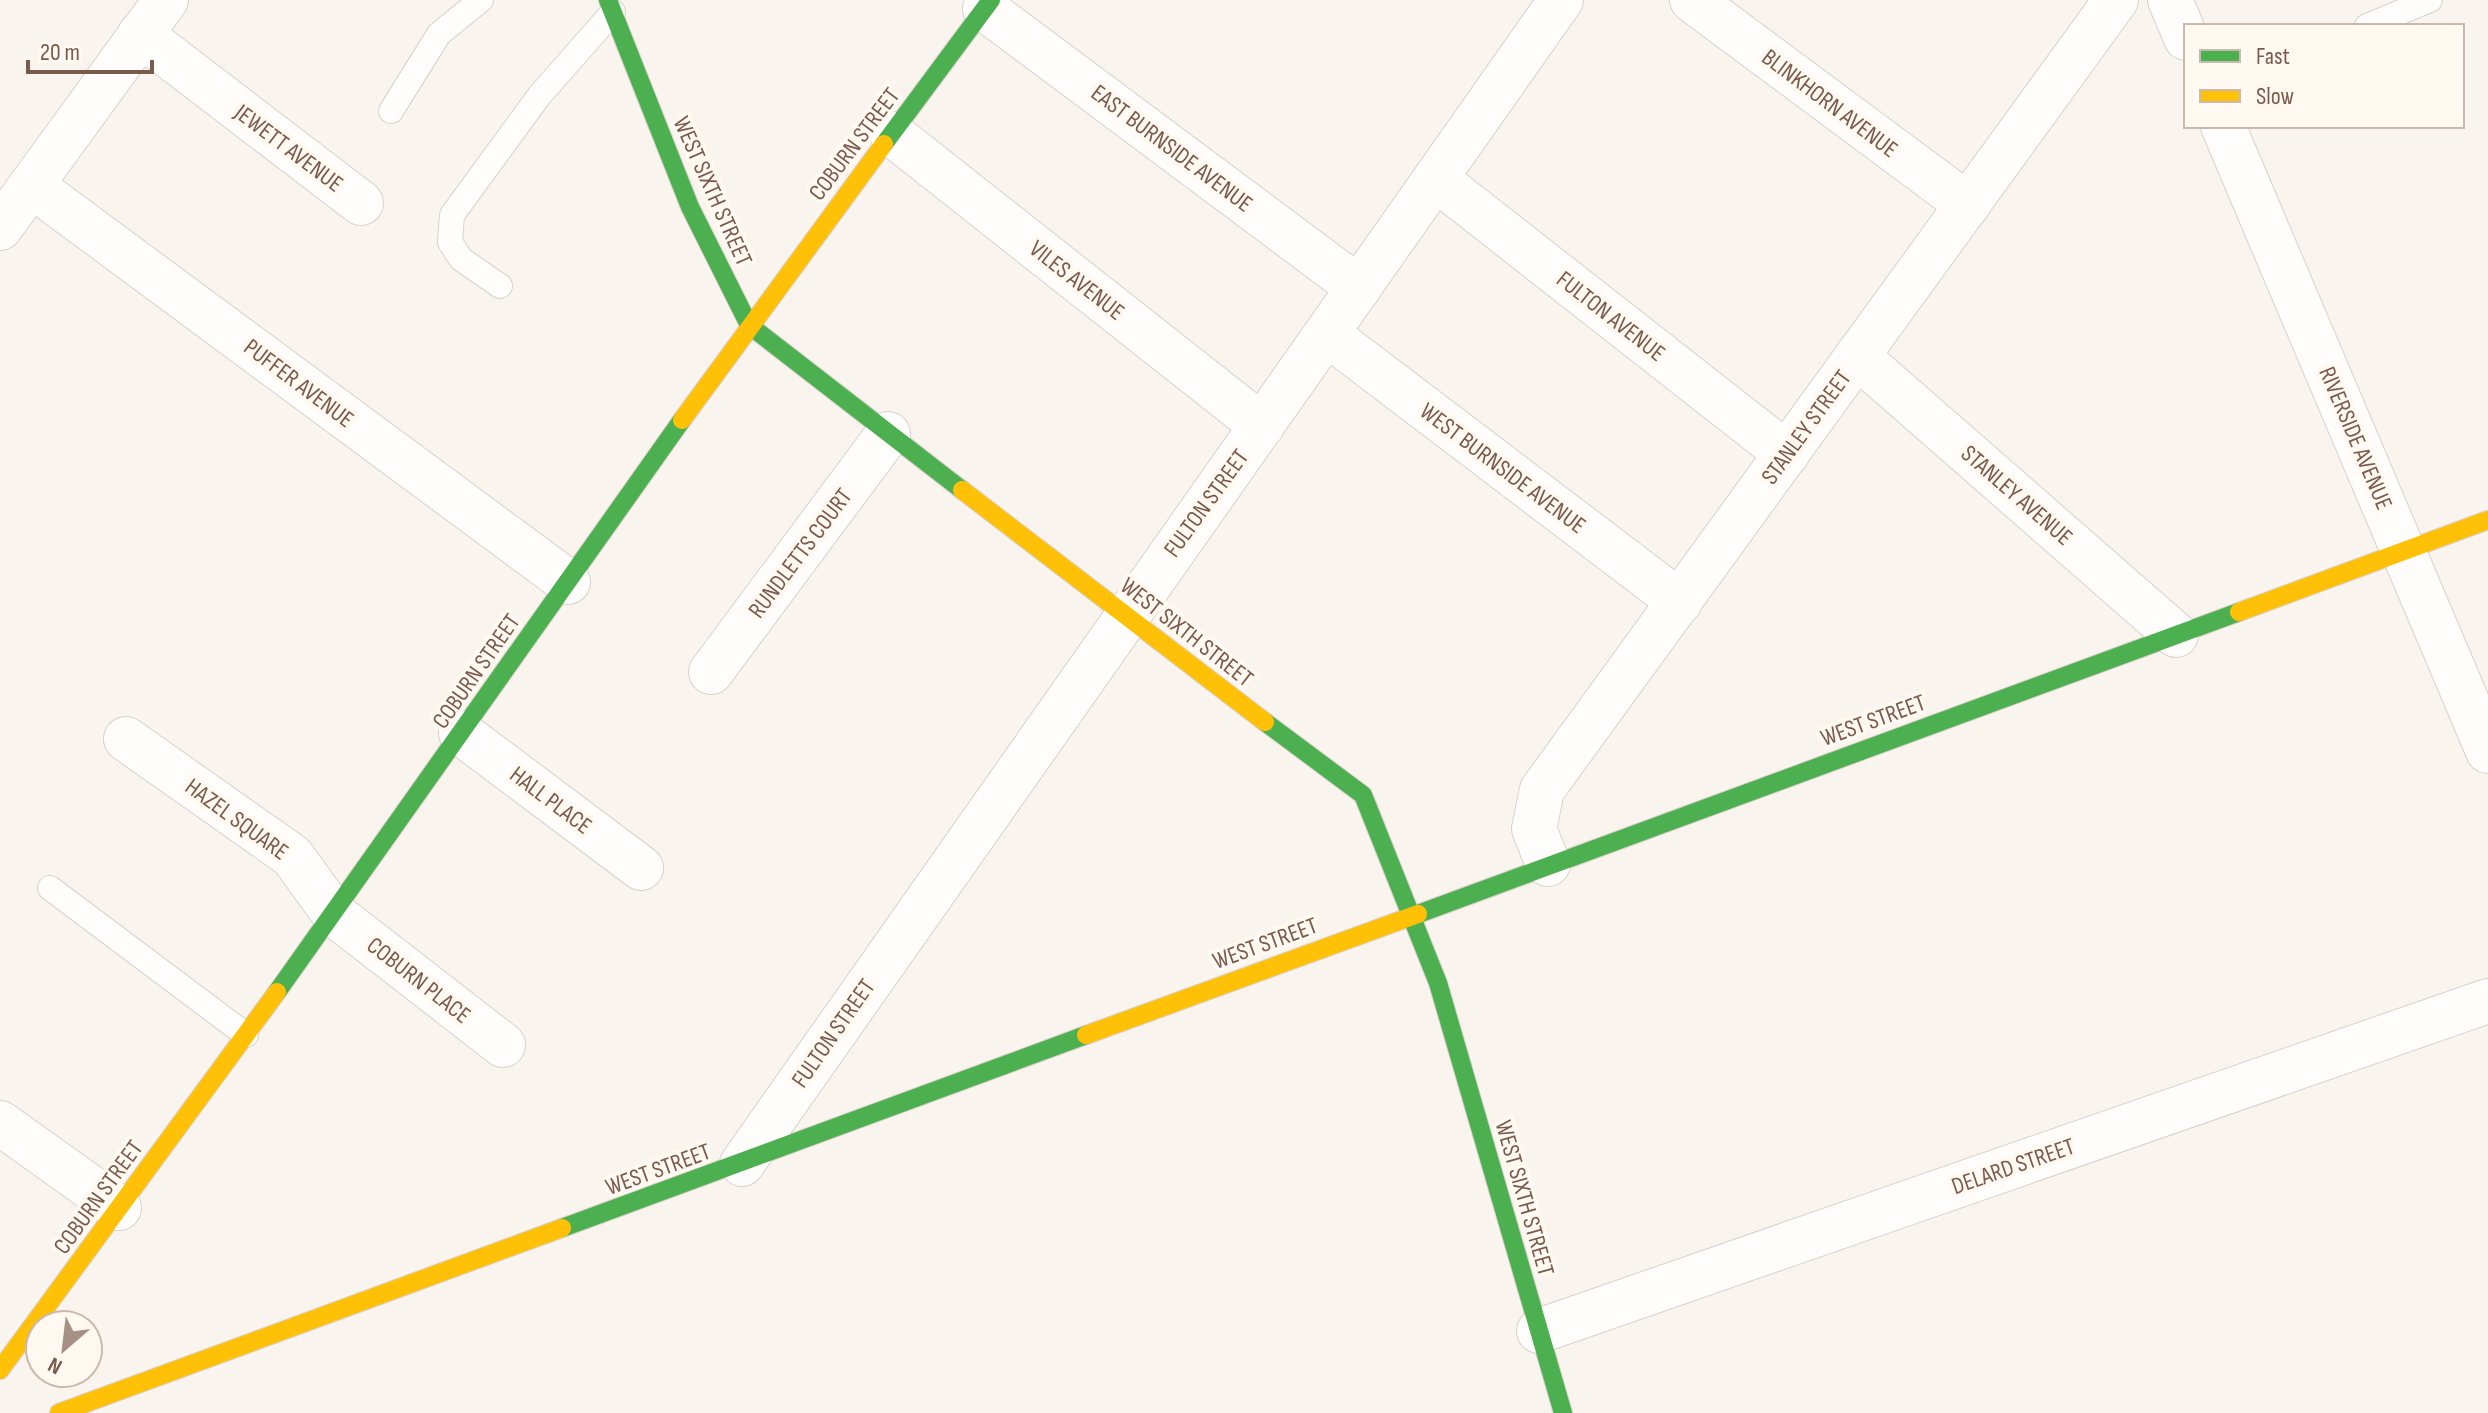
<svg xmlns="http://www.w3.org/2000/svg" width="2488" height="1413" font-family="'Sofia Sans Condensed',sans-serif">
<rect width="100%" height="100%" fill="#f9f4ee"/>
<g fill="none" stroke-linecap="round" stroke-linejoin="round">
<defs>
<g id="lane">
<polyline points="2367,26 2430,0"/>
<polyline points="391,111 439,34 481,0"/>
<polyline points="500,286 461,259 450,242 452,215 539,96 613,12"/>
<polyline points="50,888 246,1035"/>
</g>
<g id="street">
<polyline points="1692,0 1968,205"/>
<polyline points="2170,0 2186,38"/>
<polyline points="985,9 1359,288"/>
<polyline points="140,34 361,203"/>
<polyline points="2223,126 2488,751"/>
<polyline points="892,134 1262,426"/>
<polyline points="1436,179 1787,454"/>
<polyline points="31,185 568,582"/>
<polyline points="0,228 166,0"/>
<polyline points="1327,334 1680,602"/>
<polyline points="1857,356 2176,635"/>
<polyline points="711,672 888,434"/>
<polyline points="461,733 641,868"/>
<polyline points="126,739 292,856 334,914 503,1045"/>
<polyline points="1548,864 1534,829 1542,790 2116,0"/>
<polyline points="0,1123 119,1208"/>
<polyline points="742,1164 1561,0"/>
<polyline points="1539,1331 2488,1001"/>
</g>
<g id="fast">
<polyline points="608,0 690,207 749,325 962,490"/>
<polyline points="884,144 991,0"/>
<polyline points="1265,722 1363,795 1438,983 1563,1413"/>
<polyline points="1418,914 2239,612"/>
<polyline points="277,992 682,420"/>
<polyline points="562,1228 1086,1035"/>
</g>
<g id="slow">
<polyline points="682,420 884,144"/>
<polyline points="962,490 1265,722"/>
<polyline points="2239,612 2488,520"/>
<polyline points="1086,1035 1418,914"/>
<polyline points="0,1370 277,992"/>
<polyline points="59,1413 562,1228"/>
</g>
</defs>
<!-- lane casing -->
<use href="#lane" stroke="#d9d1cc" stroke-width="26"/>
<!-- street casing -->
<use href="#street" stroke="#d9d1cc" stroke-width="46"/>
<!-- fast casing -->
<use href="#fast" stroke="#d9d0ca" stroke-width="20"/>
<!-- slow casing -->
<use href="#slow" stroke="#d9d0ca" stroke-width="20"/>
<!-- lane -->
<use href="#lane" stroke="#fefdfc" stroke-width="24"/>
<!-- street -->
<use href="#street" stroke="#fefdfc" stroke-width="44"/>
<!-- fast -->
<use href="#fast" stroke="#4caf50" stroke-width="18"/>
<!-- slow -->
<use href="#slow" stroke="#ffc107" stroke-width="18"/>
</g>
<g text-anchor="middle" stroke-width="8" stroke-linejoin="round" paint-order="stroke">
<!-- street labels -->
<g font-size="24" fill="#7a5a4b" stroke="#fff9f1">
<text transform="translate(1830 103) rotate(37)" y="8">BLINKHORN AVENUE</text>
<text transform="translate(854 144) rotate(-53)" y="8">COBURN STREET</text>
<text transform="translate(289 148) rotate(37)" y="8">JEWETT AVENUE</text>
<text transform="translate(1172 148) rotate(37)" y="8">EAST BURNSIDE AVENUE</text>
<text transform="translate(713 191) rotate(66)" y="8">WEST SIXTH STREET</text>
<text transform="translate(1077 280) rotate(38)" y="8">VILES AVENUE</text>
<text transform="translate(1611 316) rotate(38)" y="8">FULTON AVENUE</text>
<text transform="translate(299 383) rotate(37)" y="8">PUFFER AVENUE</text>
<text transform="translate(1806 427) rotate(-54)" y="8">STANLEY STREET</text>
<text transform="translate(2356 438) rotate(67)" y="8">RIVERSIDE AVENUE</text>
<text transform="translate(1503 468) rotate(37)" y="8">WEST BURNSIDE AVENUE</text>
<text transform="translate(2017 495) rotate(41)" y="8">STANLEY AVENUE</text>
<text transform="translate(1206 503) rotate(-54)" y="8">FULTON STREET</text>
<text transform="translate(800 553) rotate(-53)" y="8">RUNDLETTS COURT</text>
<text transform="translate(1187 632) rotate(38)" y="8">WEST SIXTH STREET</text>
<text transform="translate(476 671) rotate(-55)" y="8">COBURN STREET</text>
<text transform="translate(1873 720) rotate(-20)" y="8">WEST STREET</text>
<text transform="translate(551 800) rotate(37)" y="8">HALL PLACE</text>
<text transform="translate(237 819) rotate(36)" y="8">HAZEL SQUARE</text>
<text transform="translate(1265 943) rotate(-20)" y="8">WEST STREET</text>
<text transform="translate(419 980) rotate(38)" y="8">COBURN PLACE</text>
<text transform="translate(833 1033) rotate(-55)" y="8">FULTON STREET</text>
<text transform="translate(2013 1166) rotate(-19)" y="8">DELARD STREET</text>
<text transform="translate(658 1169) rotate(-20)" y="8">WEST STREET</text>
<text transform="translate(98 1197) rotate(-54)" y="8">COBURN STREET</text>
<text transform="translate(1525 1198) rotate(74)" y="8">WEST SIXTH STREET</text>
</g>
</g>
<!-- legend -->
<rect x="2184" y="24" width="280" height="104" fill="#fff9f1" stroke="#cab9af" stroke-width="2"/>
<rect x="2200" y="50" width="40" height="12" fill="#4caf50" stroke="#cab9af" stroke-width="2"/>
<text x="2256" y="64" font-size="24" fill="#7a5a4b">Fast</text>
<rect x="2200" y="90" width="40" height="12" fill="#ffc107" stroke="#cab9af" stroke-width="2"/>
<text x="2256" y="104" font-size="24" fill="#7a5a4b">Slow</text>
<!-- north arrow -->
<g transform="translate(64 1349) rotate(208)"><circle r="38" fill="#fff9f1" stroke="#cab9af" stroke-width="2"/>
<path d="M0-6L14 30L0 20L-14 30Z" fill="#a69084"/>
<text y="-12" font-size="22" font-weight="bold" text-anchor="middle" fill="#7a5a4b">N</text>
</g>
<!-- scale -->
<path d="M28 60v12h124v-12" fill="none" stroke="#7a5a4b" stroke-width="4"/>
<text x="40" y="60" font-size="24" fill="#7a5a4b" stroke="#fff9f1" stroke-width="6" paint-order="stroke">20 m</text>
</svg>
